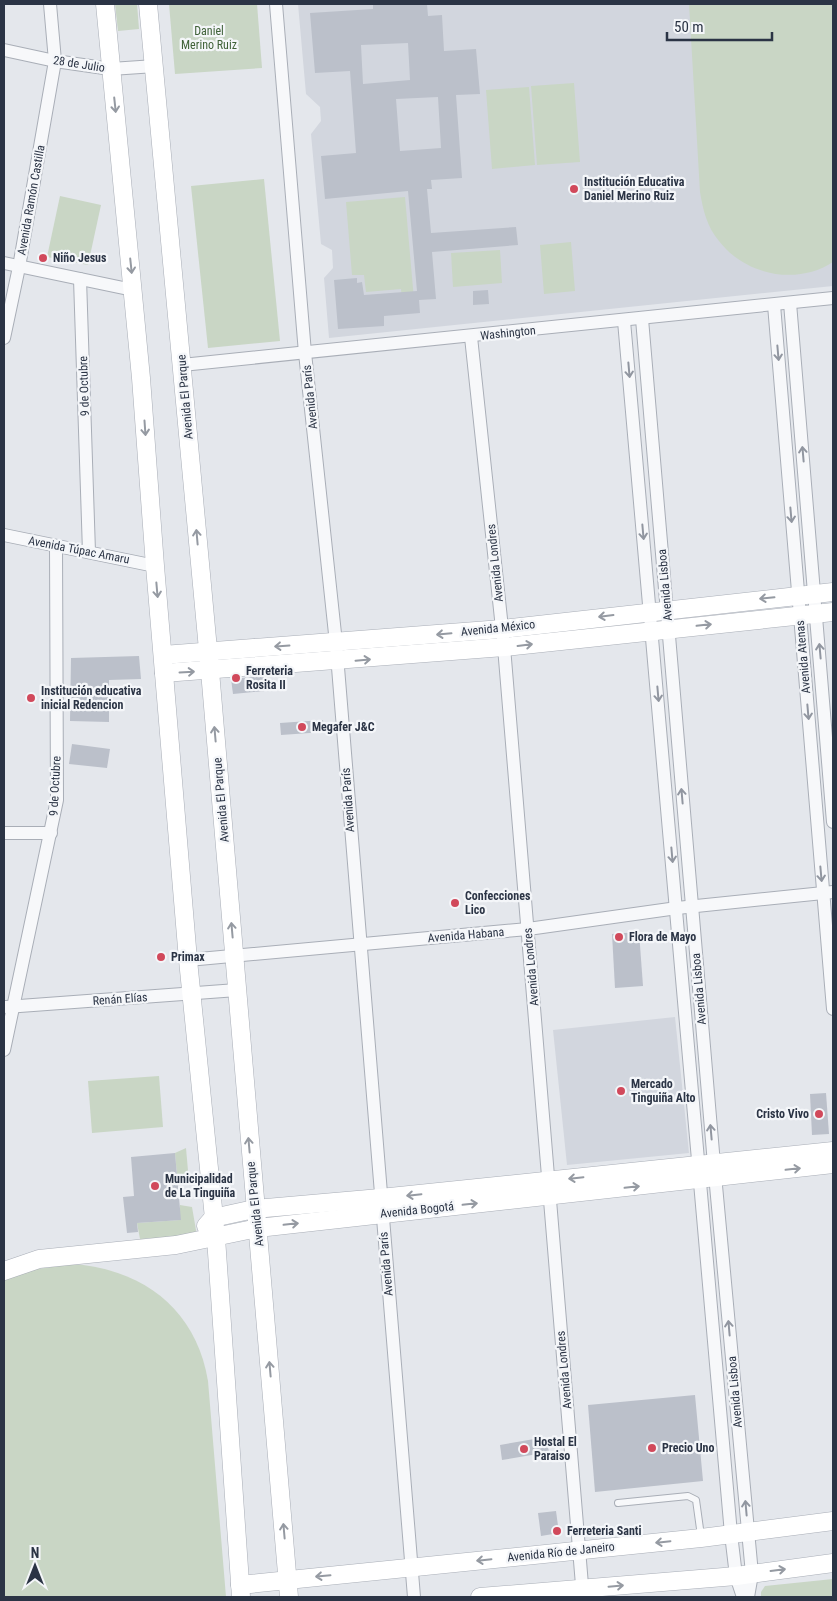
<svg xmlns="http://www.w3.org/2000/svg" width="837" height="1601" font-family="'Roboto Condensed',sans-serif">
<rect width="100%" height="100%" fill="#e4e7ec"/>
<!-- built -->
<g fill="#d2d6de">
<polygon points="298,4 833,4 833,286 329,338 324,278 333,268 332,250 321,244 311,134 321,121 320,107 306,94"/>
<polygon points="675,1017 689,1153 567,1165 553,1030"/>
</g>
<!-- green -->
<g fill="#c9d6c5">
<polygon points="115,4 137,4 139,29 118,31"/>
<polygon points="169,4 257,4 262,68 175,74"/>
<path d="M689,4H833V262C797,286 745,275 719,241C707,227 703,210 700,192Z"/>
<polygon points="574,83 580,162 537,165 531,86"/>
<polygon points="529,87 535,165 492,169 486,90"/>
<polygon points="264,179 280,341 208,348 191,186"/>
<polygon points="60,196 101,205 88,265 47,257"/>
<polygon points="405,197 414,300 402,301 401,289 366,292 364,275 352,275 346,202"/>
<polygon points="571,242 575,291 544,294 540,245"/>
<polygon points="500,250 502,283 453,287 451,253"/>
<polygon points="159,1076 163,1127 92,1133 88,1081"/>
<polygon points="186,1148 189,1182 177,1175 175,1153"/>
<polygon points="180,1205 192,1207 197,1236 140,1239 137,1223 180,1220"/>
<path d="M72,1264C143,1269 196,1309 208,1381L226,1597H4V1280L31,1270Z"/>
<polygon points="833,1579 833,1597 761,1597 761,1592 765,1586"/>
</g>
<!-- building -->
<g fill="#bbc0ca" fill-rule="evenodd">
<path d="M373,4H427L428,16L442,15L444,51L476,49L480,94L456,95L462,178L431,180L432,189H427L431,233L516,227L518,245L432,252L436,299L419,300L420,313L384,316V326L338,329L334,280L357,278V283L362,282L364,295L417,291L408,191L325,199L321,156L356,153L350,71L315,73L310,13L373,9ZM408,43L410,80L363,84L361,45ZM438,97L441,148L400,151L396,99Z"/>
<polygon points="488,290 489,304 473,305 473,291"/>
<polygon points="139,656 141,679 109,680 109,722 70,721 71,658"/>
<polygon points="264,676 265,691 233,694 231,679"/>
<polygon points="323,720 324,732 281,735 280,723"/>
<polygon points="72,744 110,749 107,768 69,764"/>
<polygon points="639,932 643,986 615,988 612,934"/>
<polygon points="826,1093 829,1134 812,1135 810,1094"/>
<polygon points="175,1153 181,1220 137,1223 138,1232 127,1233 123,1197 134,1196 131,1157"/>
<polygon points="695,1395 703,1481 595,1492 588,1405"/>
<polygon points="546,1437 549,1452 502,1460 500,1445"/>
<polygon points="556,1511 559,1533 541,1536 538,1513"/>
</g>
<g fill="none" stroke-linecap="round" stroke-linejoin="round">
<defs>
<polyline id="lane" points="618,1503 688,1496 696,1500 701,1536"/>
<g id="street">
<polyline points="276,4 305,353 336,643 414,1597"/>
<polyline points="4,50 55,61 111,69 155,66"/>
<polyline points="4,263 133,290"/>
<polyline points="80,279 89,552"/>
<polyline points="790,303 833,822"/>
<polyline points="774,305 833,1009"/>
<polyline points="642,319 714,1164 752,1574 748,1597"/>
<polyline points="624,321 731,1534 736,1576 743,1597"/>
<polyline points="471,337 504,647 583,1597"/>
<polyline points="4,338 19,267 55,61 50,4"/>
<polyline points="182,365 833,298"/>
<polyline points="4,535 155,566"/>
<polyline points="4,833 51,833"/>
<polyline points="188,960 528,929 677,908 833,892"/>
<polyline points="6,1007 237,990"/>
<polyline points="4,1050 57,800 56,546"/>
</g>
<g id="secondary">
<polyline points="105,4 141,378 155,566 188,960 216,1238 241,1597"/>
<polyline points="148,4 210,671 289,1597"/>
<polyline points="163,655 502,629 833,592"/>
<polyline points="164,673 504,647 833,612"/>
<polyline points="206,1226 213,1218 254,1209 380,1198 833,1151"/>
<polyline points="4,1271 39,1259 176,1245 258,1228 833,1164"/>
<polyline points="240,1585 701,1538 833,1521"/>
<polyline points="480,1597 736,1576 833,1563"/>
</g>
</defs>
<!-- lane casing -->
<use href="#lane" stroke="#a9aeb7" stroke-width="8"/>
<!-- street casing -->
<use href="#street" stroke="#a9aeb7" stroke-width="14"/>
<!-- secondary casing -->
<use href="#secondary" stroke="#a9aeb7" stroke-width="19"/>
<!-- lane -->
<use href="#lane" stroke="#f7f8fa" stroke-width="6"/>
<!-- street -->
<use href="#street" stroke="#f7f8fa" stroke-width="12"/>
<!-- secondary -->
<use href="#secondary" stroke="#fff" stroke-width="18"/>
</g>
<!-- one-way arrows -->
<defs><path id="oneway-shaft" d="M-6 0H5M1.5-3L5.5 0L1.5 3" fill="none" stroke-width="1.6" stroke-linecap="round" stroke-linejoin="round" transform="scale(1.25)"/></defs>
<g stroke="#959aa2">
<use href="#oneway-shaft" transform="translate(115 105) rotate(84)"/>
<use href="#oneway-shaft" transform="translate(131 266) rotate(84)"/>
<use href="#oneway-shaft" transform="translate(145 428) rotate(86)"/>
<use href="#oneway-shaft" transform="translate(197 537) rotate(-95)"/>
<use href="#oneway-shaft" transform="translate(157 590) rotate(85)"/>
<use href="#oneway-shaft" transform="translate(767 598) rotate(174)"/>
<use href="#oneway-shaft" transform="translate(606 616) rotate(173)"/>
<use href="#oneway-shaft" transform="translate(704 625) rotate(-6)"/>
<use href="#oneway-shaft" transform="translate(444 634) rotate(175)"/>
<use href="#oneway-shaft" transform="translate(525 645) rotate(-7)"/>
<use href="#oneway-shaft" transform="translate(282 646) rotate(176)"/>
<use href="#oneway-shaft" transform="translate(363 660) rotate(-5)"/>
<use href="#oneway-shaft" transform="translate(187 672) rotate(-3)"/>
<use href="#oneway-shaft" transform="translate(215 734) rotate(-95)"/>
<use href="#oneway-shaft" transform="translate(232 930) rotate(-95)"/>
<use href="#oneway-shaft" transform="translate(249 1145) rotate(-95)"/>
<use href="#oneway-shaft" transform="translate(793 1169) rotate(-6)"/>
<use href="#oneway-shaft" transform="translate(576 1178) rotate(174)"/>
<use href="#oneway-shaft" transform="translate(632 1187) rotate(-6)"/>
<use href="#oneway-shaft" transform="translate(414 1195) rotate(174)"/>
<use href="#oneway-shaft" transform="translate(470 1204) rotate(-6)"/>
<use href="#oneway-shaft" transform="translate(291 1224) rotate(-6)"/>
<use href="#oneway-shaft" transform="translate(270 1369) rotate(-95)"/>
<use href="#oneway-shaft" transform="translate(284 1531) rotate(-95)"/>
<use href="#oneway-shaft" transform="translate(663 1542) rotate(174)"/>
<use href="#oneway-shaft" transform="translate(484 1560) rotate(174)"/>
<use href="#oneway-shaft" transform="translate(778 1570) rotate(-7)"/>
<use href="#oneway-shaft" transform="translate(323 1576) rotate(175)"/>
<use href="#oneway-shaft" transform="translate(616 1586) rotate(-5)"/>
</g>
<g stroke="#9196a0">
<use href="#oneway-shaft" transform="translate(778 353) rotate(85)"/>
<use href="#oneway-shaft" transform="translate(629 370) rotate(85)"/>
<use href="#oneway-shaft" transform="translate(803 454) rotate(-95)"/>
<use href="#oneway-shaft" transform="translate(791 515) rotate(85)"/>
<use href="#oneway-shaft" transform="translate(643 532) rotate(85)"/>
<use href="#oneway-shaft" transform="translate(820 651) rotate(-95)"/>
<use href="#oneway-shaft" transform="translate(658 694) rotate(85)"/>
<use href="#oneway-shaft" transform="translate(808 712) rotate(85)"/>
<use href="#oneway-shaft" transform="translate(682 796) rotate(-95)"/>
<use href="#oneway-shaft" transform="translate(672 855) rotate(85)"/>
<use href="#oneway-shaft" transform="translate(821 874) rotate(85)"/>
<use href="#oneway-shaft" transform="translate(711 1132) rotate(-95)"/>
<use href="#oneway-shaft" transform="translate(729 1328) rotate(-95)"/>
<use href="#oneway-shaft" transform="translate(746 1508) rotate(-95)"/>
</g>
<!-- markers -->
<g fill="#d1495b" stroke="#f4f6f9" stroke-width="2">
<circle cx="574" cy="189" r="5"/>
<circle cx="43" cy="258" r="5"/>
<circle cx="236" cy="678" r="5"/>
<circle cx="31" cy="698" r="5"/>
<circle cx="302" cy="727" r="5"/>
<circle cx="455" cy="903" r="5"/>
<circle cx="619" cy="937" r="5"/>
<circle cx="161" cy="957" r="5"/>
<circle cx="621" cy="1091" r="5"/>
<circle cx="819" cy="1114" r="5"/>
<circle cx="155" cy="1186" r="5"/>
<circle cx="652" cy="1448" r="5"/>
<circle cx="524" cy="1449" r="5"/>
<circle cx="557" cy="1531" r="5"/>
</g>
<g text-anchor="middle" stroke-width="4.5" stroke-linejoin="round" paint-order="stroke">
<!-- park labels -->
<g font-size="12" fill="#3f6138" stroke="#f4f6f9">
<text x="209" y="35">Daniel<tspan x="209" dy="14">Merino Ruiz</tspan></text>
</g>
<!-- street labels -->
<g font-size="12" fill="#2b3445" stroke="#f4f6f9">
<text transform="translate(79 64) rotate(9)" y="4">28 de Julio</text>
<text transform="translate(31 200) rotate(-80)" y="4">Avenida Ramón Castilla</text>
<text transform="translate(508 333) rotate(-6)" y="4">Washington</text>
<text transform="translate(84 386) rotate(-92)" y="4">9 de Octubre</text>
<text transform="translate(185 397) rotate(-95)" y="4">Avenida El Parque</text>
<text transform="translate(310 397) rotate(-96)" y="4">Avenida París</text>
<text transform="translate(79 550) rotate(11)" y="4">Avenida Túpac Amaru</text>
<text transform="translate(495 563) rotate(-96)" y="4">Avenida Londres</text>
<text transform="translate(665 585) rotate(-95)" y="4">Avenida Lisboa</text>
<text transform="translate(498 628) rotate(-6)" y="4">Avenida México</text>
<text transform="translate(803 657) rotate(-95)" y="4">Avenida Atenas</text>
<text transform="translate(55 786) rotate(-87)" y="4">9 de Octubre</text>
<text transform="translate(221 800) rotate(-95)" y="4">Avenida El Parque</text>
<text transform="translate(348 800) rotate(-94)" y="4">Avenida París</text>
<text transform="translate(466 935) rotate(-5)" y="4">Avenida Habana</text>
<text transform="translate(531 967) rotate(-95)" y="4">Avenida Londres</text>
<text transform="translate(699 989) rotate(-95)" y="4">Avenida Lisboa</text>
<text transform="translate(120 999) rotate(-4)" y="4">Renán Elías</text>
<text transform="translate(255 1204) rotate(-96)" y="4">Avenida El Parque</text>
<text transform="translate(417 1210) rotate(-6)" y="4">Avenida Bogotá</text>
<text transform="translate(386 1264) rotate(-95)" y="4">Avenida París</text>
<text transform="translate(564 1370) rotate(-95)" y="4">Avenida Londres</text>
<text transform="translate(735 1392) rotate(-95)" y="4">Avenida Lisboa</text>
<text transform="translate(561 1552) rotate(-6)" y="4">Avenida Río de Janeiro</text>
</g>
<!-- poi labels -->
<g font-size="12" font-weight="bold" fill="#2b3445" stroke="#f4f6f9" text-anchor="start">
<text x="584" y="186">Institución Educativa<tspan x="584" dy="14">Daniel Merino Ruiz</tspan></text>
<text x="53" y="262">Niño Jesus</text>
<text x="246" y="675">Ferreteria<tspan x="246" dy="14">Rosita II</tspan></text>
<text x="41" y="695">Institución educativa<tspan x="41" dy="14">inicial Redencion</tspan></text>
<text x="312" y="731">Megafer J&amp;C</text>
<text x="465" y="900">Confecciones<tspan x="465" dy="14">Lico</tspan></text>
<text x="629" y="941">Flora de Mayo</text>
<text x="171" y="961">Primax</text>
<text x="631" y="1088">Mercado<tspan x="631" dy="14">Tinguiña Alto</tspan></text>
<text x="809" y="1118" text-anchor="end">Cristo Vivo</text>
<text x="165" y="1183">Municipalidad<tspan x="165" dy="14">de La Tinguiña</tspan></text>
<text x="534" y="1446">Hostal El<tspan x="534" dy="14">Paraiso</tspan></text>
<text x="662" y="1452">Precio Uno</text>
<text x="567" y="1535">Ferreteria Santi</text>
</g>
</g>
<!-- border -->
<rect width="837" height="1601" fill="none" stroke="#2b3445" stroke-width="10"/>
<!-- north arrow -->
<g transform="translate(35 1566)" stroke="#f4f6f9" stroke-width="4" paint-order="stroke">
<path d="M0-4L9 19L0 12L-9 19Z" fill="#2b3445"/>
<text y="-8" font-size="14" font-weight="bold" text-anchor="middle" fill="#2b3445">N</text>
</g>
<!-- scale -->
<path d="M667 32v8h105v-8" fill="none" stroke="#2b3445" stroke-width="2.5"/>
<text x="674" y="32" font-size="15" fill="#2b3445" stroke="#f4f6f9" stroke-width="4" paint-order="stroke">50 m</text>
</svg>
